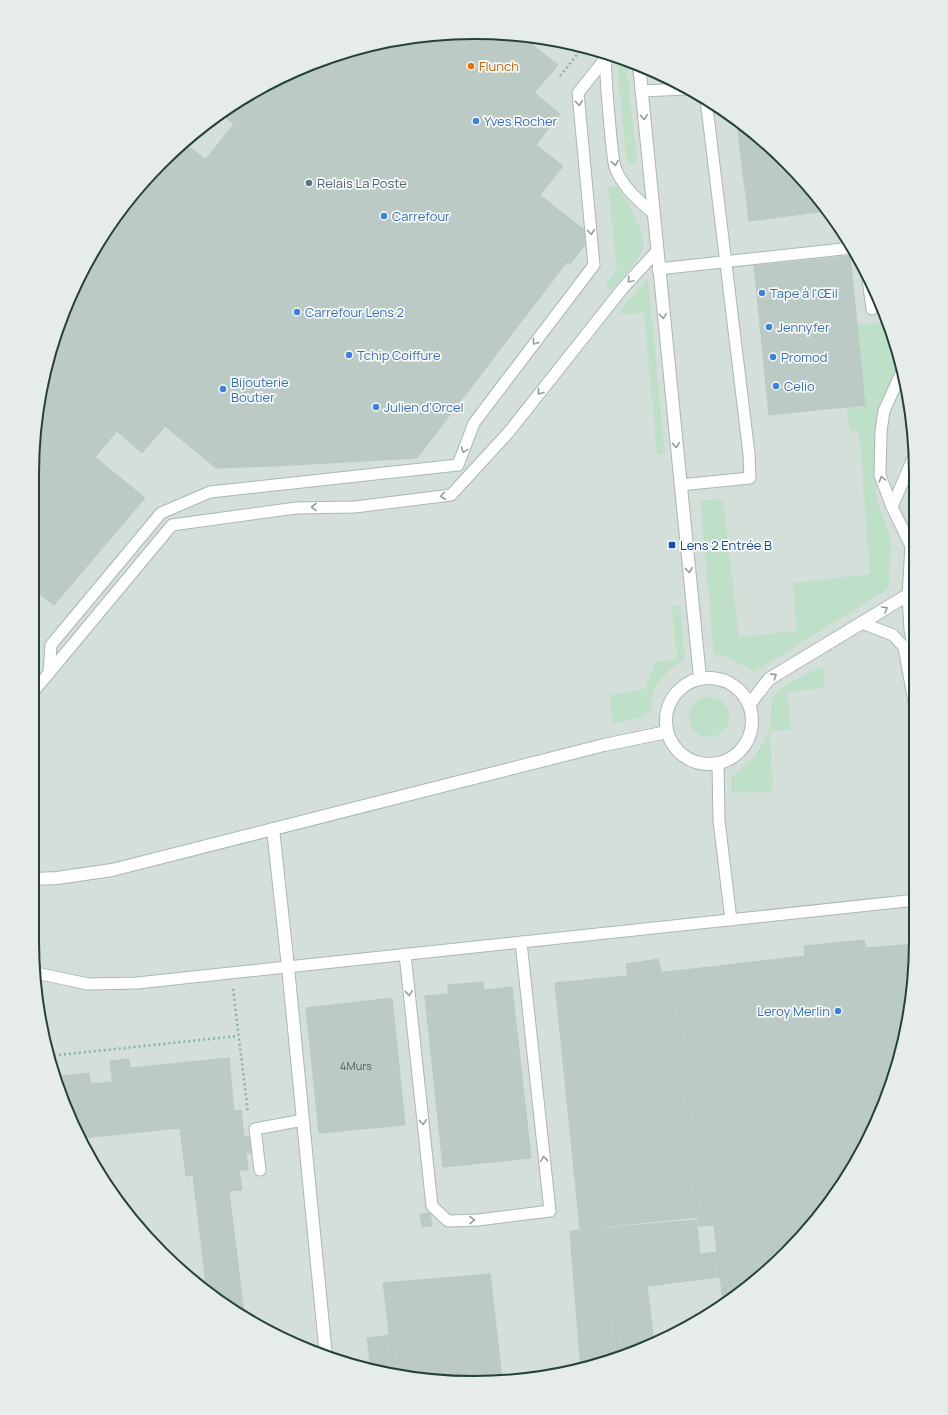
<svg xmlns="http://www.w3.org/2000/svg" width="948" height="1415" font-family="Manrope,sans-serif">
<rect width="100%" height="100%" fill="#e6efeb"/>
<!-- built -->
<polygon fill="#d4dfda" points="474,32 560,40 643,66 719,106 786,161 841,228 882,305 907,388 916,474 916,941 908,1027 870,1137 841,1187 787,1253 695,1324 616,1359 560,1374 445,1382 388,1374 305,1349 205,1292 161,1253 107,1187 55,1083 36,999 32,474 40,388 78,278 123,205 161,162 228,107 305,66 388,41"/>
<!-- green -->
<g fill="#bfe0c8">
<polygon points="616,57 626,60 637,163 627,164"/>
<path d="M608,187H618C626,202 646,231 643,247C641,260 619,280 611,290L605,286L617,269Z"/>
<polygon points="648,278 665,454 657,455 644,313 616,315"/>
<polygon points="887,322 900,362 879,404 876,417 876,493 891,543 889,588 754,672 730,658 714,653 700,500 723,499 739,637 797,631 793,583 870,574 859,431 850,431 847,407 865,405 857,325"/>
<path d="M680,605L685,659C667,671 649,685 652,709L641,717L613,724L610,695L644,689L656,662L677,659L672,606Z"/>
<path d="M823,666L825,688L787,692L791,730L770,731L773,791L731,793V777C749,765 766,746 770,724C773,712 768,701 777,692C786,683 811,672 823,666Z"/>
<circle cx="709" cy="717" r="20"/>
</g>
<!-- building -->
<g fill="#bbcac4" stroke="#b8c9c2">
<polygon points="474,32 496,34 482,50 461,33"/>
<polygon points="461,33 560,114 536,145 563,166 540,195 565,215 544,243 567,262 417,458 365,461 304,430 294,441 263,417 229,455 234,460 228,467 222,463 216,468 165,426 142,453 117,431 95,457 145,498 54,605 33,589 32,474 40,388 78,278 123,205 167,157 191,178 234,124 220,113 228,107 305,66 388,41"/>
<polygon points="496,34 522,37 558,65 534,93 482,50"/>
<polygon points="522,37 538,38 533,45"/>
<polygon points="737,124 741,124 786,161 827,211 749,221"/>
<polygon points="184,143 206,160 191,178 167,157"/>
<polygon points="565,215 592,236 570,264 544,243"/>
<polygon points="850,256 865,405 769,415 754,266"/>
<polygon points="263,417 294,441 273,466 216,468 222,463 228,467 234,460 229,455"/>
<polygon points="304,430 332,444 365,461 273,466"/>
<polygon points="864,940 866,948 916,944 908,1027 870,1137 841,1187 787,1253 723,1302 714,1225 698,1226 675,971 805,956 804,946"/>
<polygon points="658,959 661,972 628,976 626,964"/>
<polygon points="675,971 698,1217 580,1229 555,983"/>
<polygon points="483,982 484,990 512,987 531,1158 443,1167 425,996 448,994 448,985"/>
<polygon points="392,998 405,1125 319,1133 306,1008"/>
<polygon points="229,1058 234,1111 241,1110 248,1170 239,1170 242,1190 229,1191 244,1314 207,1293 193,1175 186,1176 180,1128 83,1138 58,1088 60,1088 60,1076 89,1073 91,1084 112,1082 112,1078 131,1075 130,1068"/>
<polygon points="129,1059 131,1075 112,1078 110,1061"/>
<polygon points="243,1137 253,1137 254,1153 245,1153"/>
<polygon points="430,1213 432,1226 422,1227 420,1214"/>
<polygon points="696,1220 700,1254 644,1261 654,1342 618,1359 614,1317 577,1321 570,1231"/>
<polygon points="717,1252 720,1277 647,1286 644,1261"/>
<polygon points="490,1274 502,1378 445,1382 383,1373 394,1372 383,1283"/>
<polygon points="614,1317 618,1359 581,1369 577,1321"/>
<polygon points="390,1335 394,1372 383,1373 371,1369 367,1338"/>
</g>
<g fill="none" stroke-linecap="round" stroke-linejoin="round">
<defs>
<g id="lane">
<path d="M606,57C604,65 612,158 615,167C622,187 639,201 654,214"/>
<polyline points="641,91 686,89"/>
<polyline points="658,269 852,248"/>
<polyline points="868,279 872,309"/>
<polyline points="902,371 884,411 881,431 880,475 892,507 911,546 908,596 910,630 916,660"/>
<polyline points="680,485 750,478 749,454 706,99"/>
<polyline points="892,507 914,456"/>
<polyline points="862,623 893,635 904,647 916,713"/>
<polyline points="49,673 51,645 161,513 210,492 458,465 474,423 594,265 578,93 605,59"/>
<polyline points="34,691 172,525 296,508 355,507 451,495 508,433 623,288 657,251"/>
<polyline points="718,764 719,821 731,920"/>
<polyline points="405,954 432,1206 448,1221 478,1220 550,1211 521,942"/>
<polyline points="36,973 88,984 137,983 916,900"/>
<polyline points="260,1170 255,1129 303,1120"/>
</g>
<g id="street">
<polyline points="639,64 700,678"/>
<circle cx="709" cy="721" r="43"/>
<polyline points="749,705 769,679 916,590"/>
<polyline points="273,829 288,967 326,1356"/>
<polyline points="35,879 57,878 112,870 604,745 667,732"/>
</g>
</defs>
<!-- lane casing -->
<use href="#lane" stroke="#a8b8b2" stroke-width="13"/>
<!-- street casing -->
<use href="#street" stroke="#a8b8b2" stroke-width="14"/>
<!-- path -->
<g stroke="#86b3a5" stroke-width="2.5" stroke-dasharray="2 3" stroke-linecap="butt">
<polyline points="560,76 583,47"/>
<polyline points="233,989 248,1113"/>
<polyline points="39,1012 41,991"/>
<polyline points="49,1056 238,1036"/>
</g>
<!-- lane -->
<use href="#lane" stroke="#fff" stroke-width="11"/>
<!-- street -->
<use href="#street" stroke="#fff" stroke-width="12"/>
</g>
<!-- one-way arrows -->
<defs><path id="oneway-chevron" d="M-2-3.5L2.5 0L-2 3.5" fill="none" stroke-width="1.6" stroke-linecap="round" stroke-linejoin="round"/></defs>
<g stroke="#92a09c">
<use href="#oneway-chevron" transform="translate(579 103) rotate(85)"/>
<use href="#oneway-chevron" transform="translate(644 117) rotate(84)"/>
<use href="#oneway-chevron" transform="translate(615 163) rotate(80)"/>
<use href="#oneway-chevron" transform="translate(591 232) rotate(85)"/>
<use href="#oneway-chevron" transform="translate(630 280) rotate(133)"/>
<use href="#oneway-chevron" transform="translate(663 316) rotate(84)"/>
<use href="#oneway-chevron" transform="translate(535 342) rotate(127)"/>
<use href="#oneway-chevron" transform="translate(540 392) rotate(128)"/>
<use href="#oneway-chevron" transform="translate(676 445) rotate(84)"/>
<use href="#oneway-chevron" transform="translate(464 450) rotate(111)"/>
<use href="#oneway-chevron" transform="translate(882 479) rotate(-105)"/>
<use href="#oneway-chevron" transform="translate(443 496) rotate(173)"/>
<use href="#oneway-chevron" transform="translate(314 507) rotate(180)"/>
<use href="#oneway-chevron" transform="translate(689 570) rotate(84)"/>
<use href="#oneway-chevron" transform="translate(885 609) rotate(-31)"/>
<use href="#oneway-chevron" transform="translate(774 676) rotate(-33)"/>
<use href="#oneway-chevron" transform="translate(409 993) rotate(84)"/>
<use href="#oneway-chevron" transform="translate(423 1122) rotate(84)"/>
<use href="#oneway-chevron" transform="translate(544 1159) rotate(-96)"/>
<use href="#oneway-chevron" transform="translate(472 1220) rotate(-2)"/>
</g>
<!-- markers -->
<circle fill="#e8710a" stroke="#f7fbf9" stroke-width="1.5" cx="471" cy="66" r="4"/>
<g fill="#3f7fe0" stroke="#f7fbf9" stroke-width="1.5">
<circle cx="476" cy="121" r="4"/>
<circle cx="384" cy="216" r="4"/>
<circle cx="762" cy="293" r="4"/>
<circle cx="297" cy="312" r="4"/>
<circle cx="769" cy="327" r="4"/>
<circle cx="349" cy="355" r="4"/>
<circle cx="773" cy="357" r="4"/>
<circle cx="776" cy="386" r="4"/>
<circle cx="223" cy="389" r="4"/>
<circle cx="376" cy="407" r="4"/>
<circle cx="838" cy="1011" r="4"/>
</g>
<circle fill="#5c6f8a" stroke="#f7fbf9" stroke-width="1.5" cx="309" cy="183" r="4"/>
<rect fill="#1a4fb4" stroke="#f7fbf9" stroke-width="1.5" x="668" y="541" width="8" height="8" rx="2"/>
<g text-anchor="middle" stroke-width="3.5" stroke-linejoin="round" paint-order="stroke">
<!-- number labels -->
<g font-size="11" fill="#4a645c">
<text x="356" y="1070">4Murs</text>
</g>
<!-- food labels -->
<g font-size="13" fill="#c56008" stroke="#f7fbf9" text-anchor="start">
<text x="479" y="71">Flunch</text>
</g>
<!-- shop labels -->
<g font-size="13" fill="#366cbe" stroke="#f7fbf9" text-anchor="start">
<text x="484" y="126">Yves Rocher</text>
<text x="392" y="221">Carrefour</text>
<text x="770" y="298">Tape à l'Œil</text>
<text x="305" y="317">Carrefour Lens 2</text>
<text x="777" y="332">Jennyfer</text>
<text x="357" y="360">Tchip Coiffure</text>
<text x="781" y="362">Promod</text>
<text x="231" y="387">Bijouterie<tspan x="231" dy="15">Boutier</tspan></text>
<text x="784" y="391">Celio</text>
<text x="384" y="412">Julien d'Orcel</text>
<text x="830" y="1016" text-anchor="end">Leroy Merlin</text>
</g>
<!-- service labels -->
<g font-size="13" fill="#4e5e75" stroke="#f7fbf9" text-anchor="start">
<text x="317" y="188">Relais La Poste</text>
</g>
<!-- transit labels -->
<g font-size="13" fill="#164399" stroke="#f7fbf9" text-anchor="start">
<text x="680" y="550">Lens 2 Entrée B</text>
</g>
</g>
<!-- crop -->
<path d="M0 0H948V1415H0ZM474 39H474A435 435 0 0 1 909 474V941A435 435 0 0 1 474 1376H474A435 435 0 0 1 39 941V474A435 435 0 0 1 474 39Z" fill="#e6ecea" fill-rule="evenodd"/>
<path fill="none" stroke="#24423a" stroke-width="2" d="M474 39H474A435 435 0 0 1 909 474V941A435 435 0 0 1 474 1376H474A435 435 0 0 1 39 941V474A435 435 0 0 1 474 39Z"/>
</svg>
